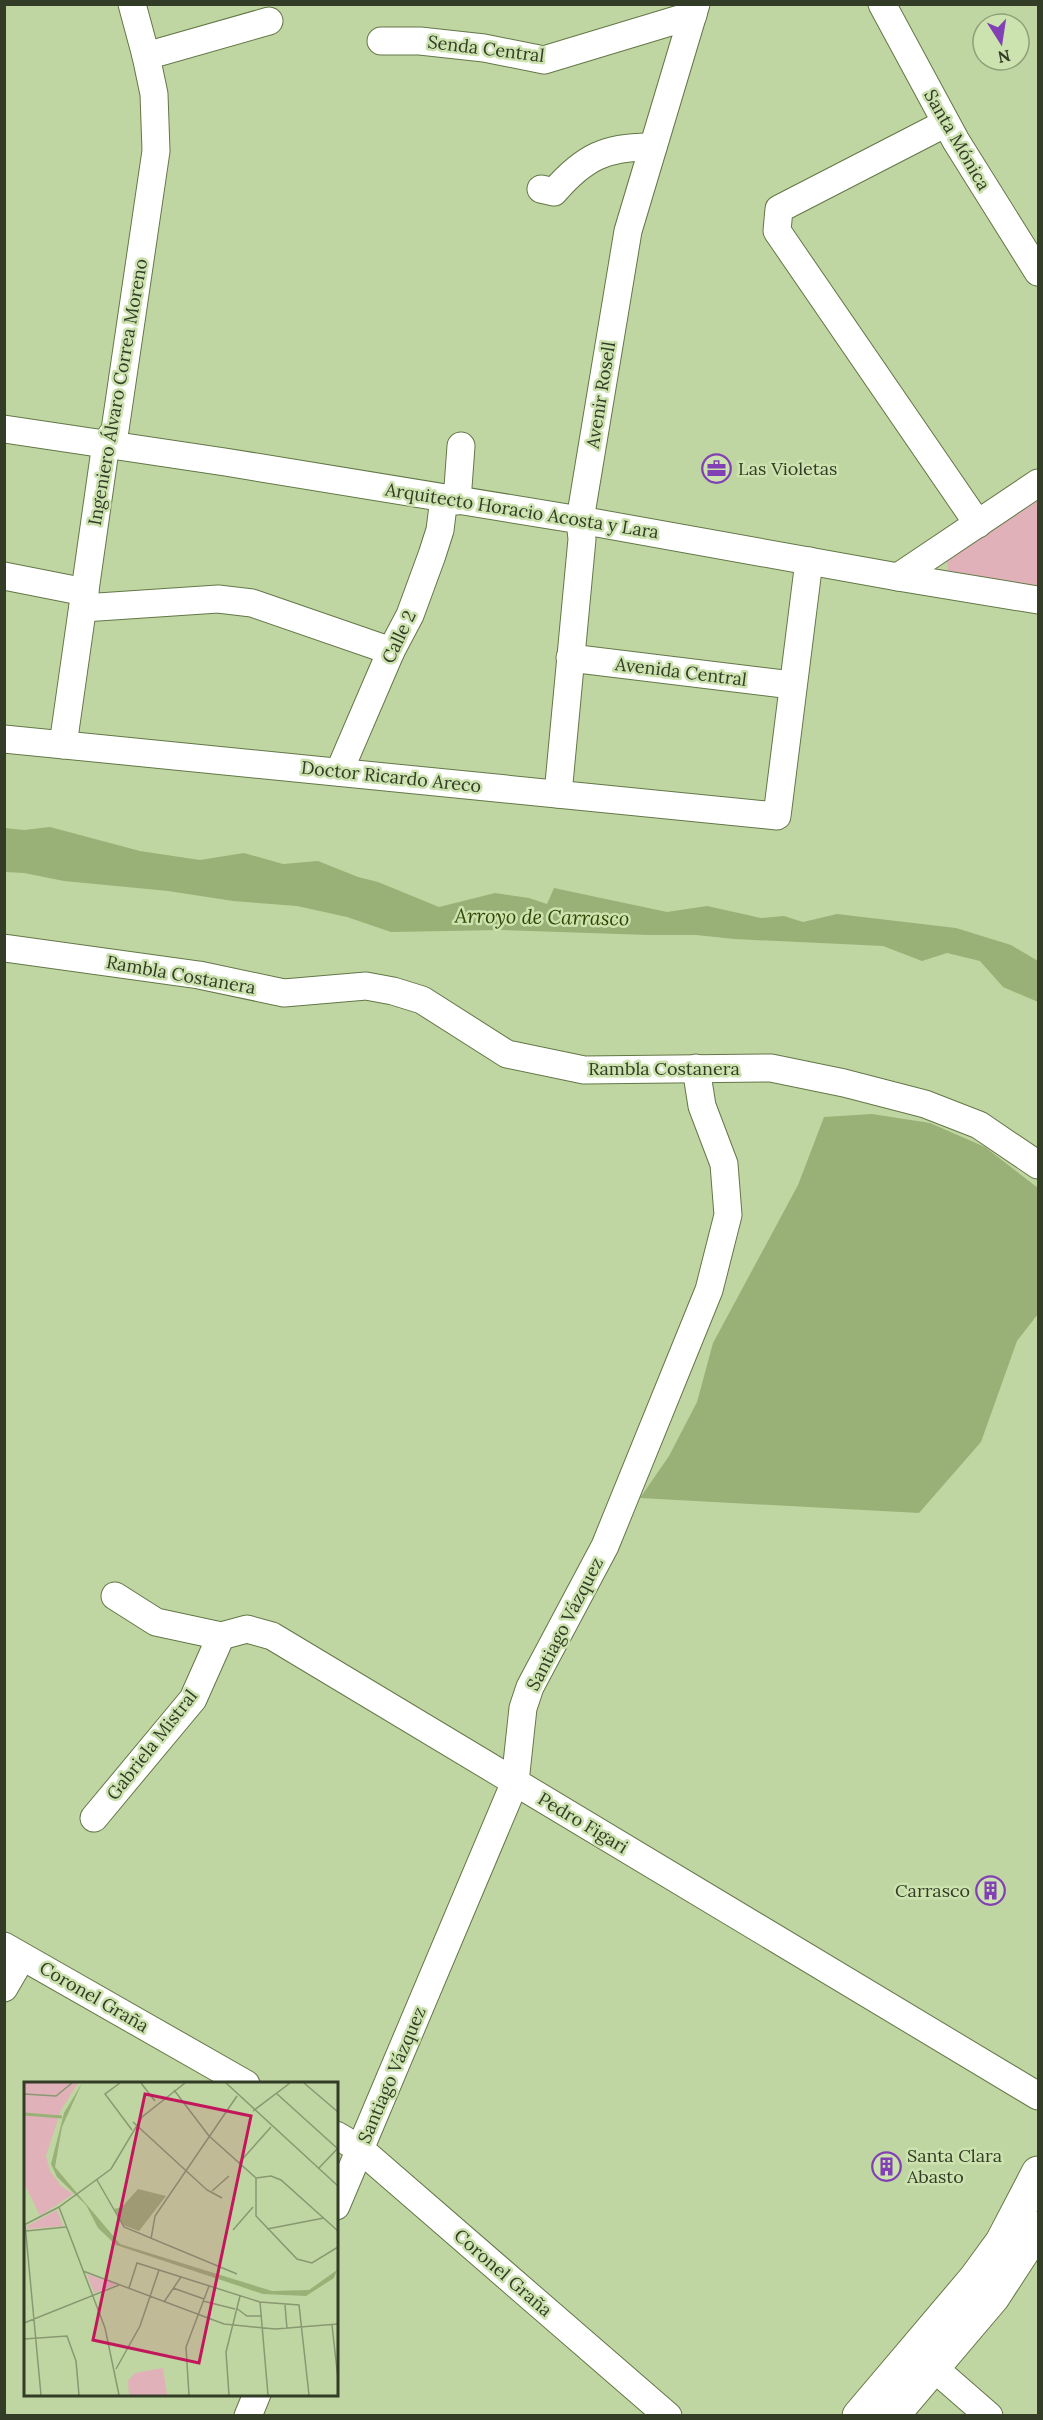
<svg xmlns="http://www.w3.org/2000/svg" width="1043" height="2420" font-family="Lora,serif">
<rect width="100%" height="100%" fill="#c0d6a2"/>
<!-- green -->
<polygon fill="#e1b1b9" points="1038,492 1038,592 948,572 947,562 950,553"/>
<!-- water -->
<g fill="#99b177">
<polygon points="50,827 140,851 200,860 244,853 283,864 318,861 358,877 378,882 439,907 495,893 529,898 547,904 554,888 667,912 707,906 761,918 784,916 803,922 837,914 956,928 1011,945 1038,961 1038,1002 1003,987 980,961 947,953 922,961 883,946 734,939 696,935 648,935 502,930 391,932 347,917 297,906 233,901 168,891 64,881 24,873 5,872 5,828 24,830"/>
<polygon points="872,1114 930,1123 985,1147 1038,1188 1038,1314 1017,1341 981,1442 919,1513 640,1498 669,1456 697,1402 713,1343 798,1185 824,1117"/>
</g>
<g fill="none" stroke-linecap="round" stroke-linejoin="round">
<defs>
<g id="minor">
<polyline points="882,4 956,141 1038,272"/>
<polyline points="381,41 420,41 484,48 544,60 693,15"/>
<polyline points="146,56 269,21"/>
<polyline points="946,123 779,209 777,231 978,524"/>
<path d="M541,189L554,192C584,157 607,146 653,147"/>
<polyline points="4,429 225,462 580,520 898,577 1038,600"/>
<polyline points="457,501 461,446"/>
<polyline points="4,576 85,592"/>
<polyline points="898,577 1038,483"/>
<polyline points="83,608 218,599 252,603 391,651"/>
<polyline points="570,658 792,685"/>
<polyline points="4,739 777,816 809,561"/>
<polyline points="63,745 106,443 115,430 156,151 154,94 146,56 132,4"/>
<polyline points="339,772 391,651 410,615 432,555 440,530 444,498"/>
<polyline points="558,794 582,539 580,520 628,231 696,4"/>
<polyline points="4,948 199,975 284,993 366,986 393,991 422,1000 507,1054 584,1070 771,1068 844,1083 925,1104 979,1125 1038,1165"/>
<polyline points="115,1596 156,1622 221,1636 247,1629 272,1636 1038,2096"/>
<polyline points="94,1818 193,1699 221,1636"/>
<polyline points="4,1946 246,2084"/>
<polyline points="4,1988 22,1957"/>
<polyline points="336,2135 360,2149 668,2416"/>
<polyline points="336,2206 515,1782 523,1708 530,1687 605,1546 709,1290 728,1215 724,1164 702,1106 696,1068"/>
<polyline points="934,2368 989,2416"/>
<polyline points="248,2416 257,2394"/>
</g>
<g id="major">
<polyline points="859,2416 975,2279 1002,2242 1038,2173"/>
<polyline points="892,2416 993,2297 1038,2228"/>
</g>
</defs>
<!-- minor casing -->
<use href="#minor" stroke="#637747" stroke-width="29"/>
<!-- major casing -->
<use href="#major" stroke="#637747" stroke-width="35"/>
<!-- minor -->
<use href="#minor" stroke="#fff" stroke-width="27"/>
<!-- major -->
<use href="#major" stroke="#fff" stroke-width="33"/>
</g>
<!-- icons -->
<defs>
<symbol id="office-ring" viewBox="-11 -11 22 22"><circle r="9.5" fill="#cde3af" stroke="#8140b4" stroke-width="1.5"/><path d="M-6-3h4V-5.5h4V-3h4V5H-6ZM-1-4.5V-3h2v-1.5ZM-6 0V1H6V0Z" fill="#8140b4"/></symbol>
<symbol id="building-ring" viewBox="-11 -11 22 22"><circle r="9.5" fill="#cde3af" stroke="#8140b4" stroke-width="1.5"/><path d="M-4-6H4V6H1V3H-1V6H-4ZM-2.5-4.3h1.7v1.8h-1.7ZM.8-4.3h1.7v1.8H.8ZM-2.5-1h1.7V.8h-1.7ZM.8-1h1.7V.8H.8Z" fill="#8140b4"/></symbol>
</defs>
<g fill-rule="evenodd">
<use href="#office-ring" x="700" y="452" width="33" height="33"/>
<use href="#building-ring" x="974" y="1874" width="33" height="33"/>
<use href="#building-ring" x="870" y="2150" width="33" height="33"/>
</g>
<g text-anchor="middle" stroke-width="5" stroke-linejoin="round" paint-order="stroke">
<!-- street labels -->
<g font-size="18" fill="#333c27" stroke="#cde3af">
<text transform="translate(486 49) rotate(7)" y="6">Senda Central</text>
<text transform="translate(957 140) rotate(60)" y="6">Santa Mónica</text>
<text transform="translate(118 392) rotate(-80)" y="6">Ingeniero Álvaro Correa Moreno</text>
<text transform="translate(601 395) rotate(-81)" y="6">Avenir Rosell</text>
<text transform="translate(522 511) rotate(9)" y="6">Arquitecto Horacio Acosta y Lara</text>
<text transform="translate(399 637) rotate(-65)" y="6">Calle 2</text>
<text transform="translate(681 672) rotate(7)" y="6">Avenida Central</text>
<text transform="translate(391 777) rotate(6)" y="6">Doctor Ricardo Areco</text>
<text transform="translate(181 975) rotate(10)" y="6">Rambla Costanera</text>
<text x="664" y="1075">Rambla Costanera</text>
<text transform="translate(565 1624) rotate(-63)" y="6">Santiago Vázquez</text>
<text transform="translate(152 1745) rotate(-52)" y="6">Gabriela Mistral</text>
<text transform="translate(583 1823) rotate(31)" y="6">Pedro Figari</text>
<text transform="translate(94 1997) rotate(30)" y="6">Coronel Graña</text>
<text transform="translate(392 2075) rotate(-67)" y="6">Santiago Vázquez</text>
<text transform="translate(503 2273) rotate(41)" y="6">Coronel Graña</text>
</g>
<!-- poi labels -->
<g font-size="18" fill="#333c27" stroke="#cde3af" text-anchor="start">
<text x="738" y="475">Las Violetas</text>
<text x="970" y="1897" text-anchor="end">Carrasco</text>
<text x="907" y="2162">Santa Clara<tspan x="907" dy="21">Abasto</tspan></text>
</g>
<!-- water labels -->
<g font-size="20" font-style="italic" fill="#304500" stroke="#cde3af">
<text transform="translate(542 917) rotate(1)" y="7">Arroyo de Carrasco</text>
</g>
</g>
<!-- overview -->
<g transform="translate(24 2082)">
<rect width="314" height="314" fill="#c0d6a2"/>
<path d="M0,1H54L37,28L22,74L26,89L37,104L49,112L16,134L0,101ZM33,128L39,144L3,147V144ZM63,192L90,201L91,203L70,211ZM139,286L143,313H105L104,299L111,291Z" fill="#e1b1b9"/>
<path d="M58,1L38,45L31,85L96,162L248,209L285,208L313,188L310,196L282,214L239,212L92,163L74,146L62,123L33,95L27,82L40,31ZM114,107L142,114L115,149L99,143L90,127L98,125Z" fill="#99b177"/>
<path fill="none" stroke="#99b177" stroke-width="3" d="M0,32L38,35"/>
<path fill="none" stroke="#889871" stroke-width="1.5" d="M96,1L81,12L108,48M117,1L131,19M202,1L314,104M280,1L314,30M150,8L185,54L232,96M252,11L314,67M0,12L32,14L48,1M229,29L266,1M109,40L183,108L198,116M215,81L247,45M294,87L314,66M232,96V134L273,177L288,181L314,165M232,96L247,94L257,98L314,149M73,98L100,145L213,192M188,109L205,94M35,125L81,246L95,313M1,142L17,313M0,143L35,125L87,87L118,35L161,1M243,147L300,136M209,148L229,125M2,149L42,145M127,157L131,134L213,14M59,189L200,242L251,247L314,242M105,206L113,181L236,220L275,223L285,313M149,206L180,217M179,219L211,227M140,220L157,195M236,220L244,313M261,223L263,247M212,226L223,234H237M0,241L95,203M308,243L314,297M0,257L43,254L52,279L55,313M92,287L116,244L135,188M165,313L162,265L185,204M205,313L202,270L216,214"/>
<path fill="#c2185b" fill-opacity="0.15" stroke="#c2185b" stroke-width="3" d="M121,12L227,34L175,281L69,258Z"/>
<rect width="314" height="314" fill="none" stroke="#333c27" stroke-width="3"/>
</g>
<!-- border -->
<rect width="1043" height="2420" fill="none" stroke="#333c27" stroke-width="12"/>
<!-- north arrow -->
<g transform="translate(1001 42) rotate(168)"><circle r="28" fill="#cde3af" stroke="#8fa079" stroke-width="1.5"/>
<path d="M0-4.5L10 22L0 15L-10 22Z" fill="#8140b4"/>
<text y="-9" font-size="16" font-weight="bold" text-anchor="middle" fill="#333c27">N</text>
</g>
</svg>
